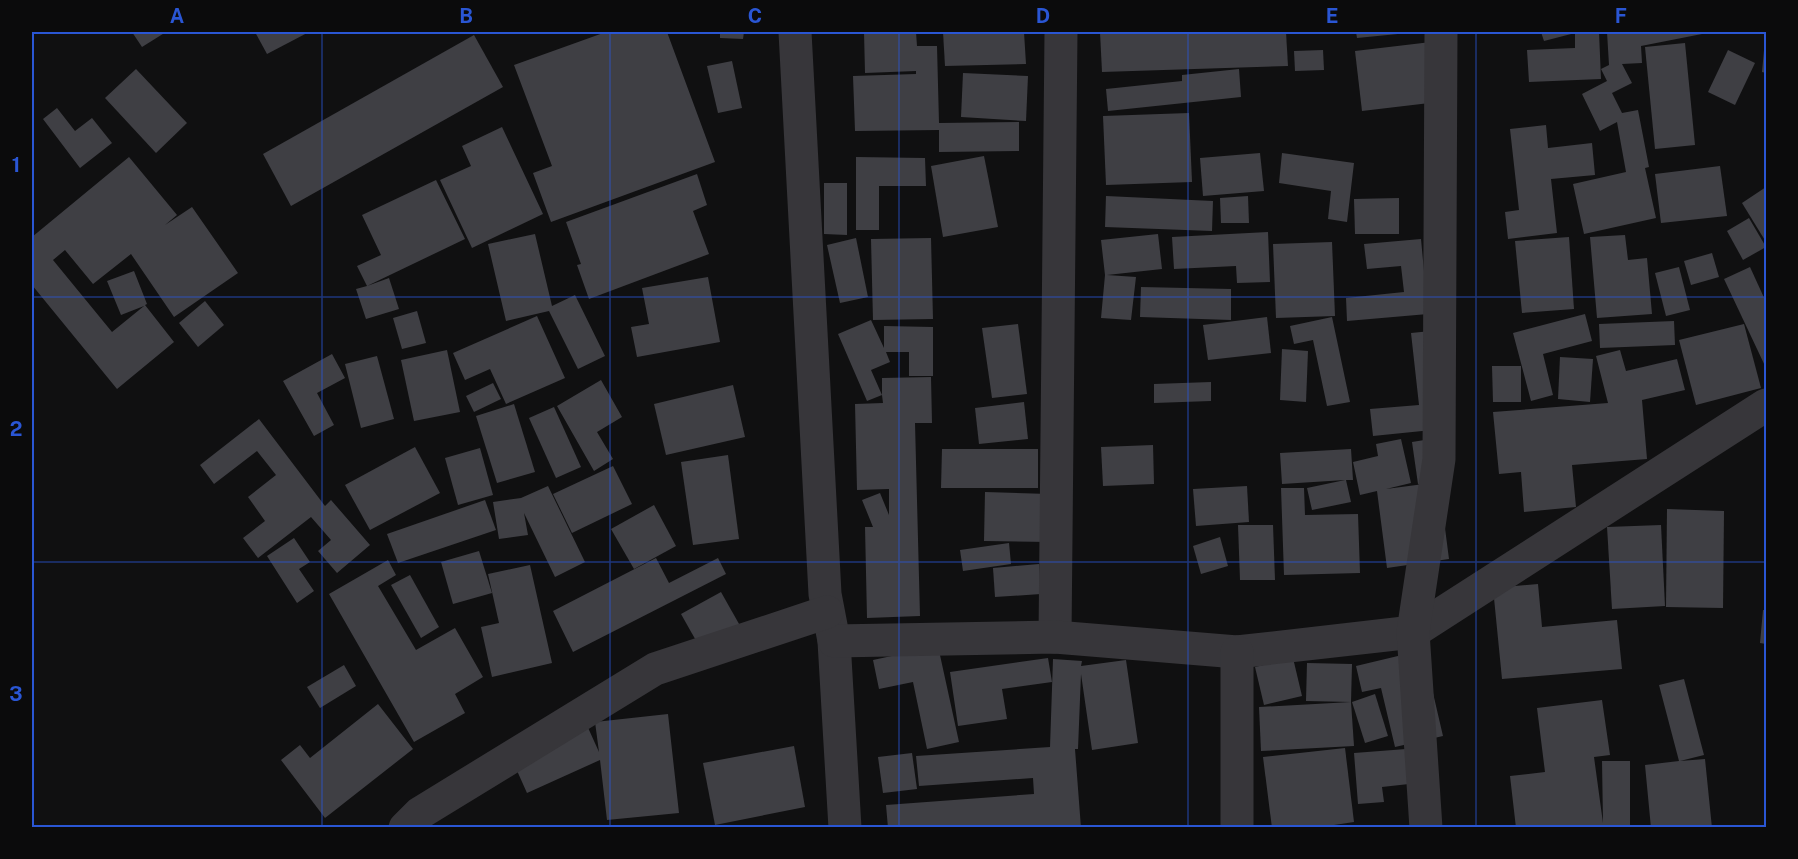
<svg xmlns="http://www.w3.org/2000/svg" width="1798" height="859" font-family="'Public Sans',sans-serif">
<rect width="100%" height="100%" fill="#101011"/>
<!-- building -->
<g fill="#3f3f44">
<polygon points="132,32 166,32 142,47"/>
<polygon points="255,32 309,32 267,54"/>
<polygon points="606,32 667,32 715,162 551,222 533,173 552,166 514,65"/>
<polygon points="720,32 744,32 743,39 720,38"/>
<polygon points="864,32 916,32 917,46 937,46 939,123 1019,122 1019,151 939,152 939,130 855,131 853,76 916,74 916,71 865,73"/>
<polygon points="943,32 1024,32 1026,64 945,66"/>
<polygon points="1100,32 1286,32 1288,66 1102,72"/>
<polygon points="1356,32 1408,32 1408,33 1357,38"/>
<polygon points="1541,32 1599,32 1601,79 1529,82 1527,50 1575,48 1575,33 1544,41"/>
<polygon points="1607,32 1702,32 1702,34 1641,46 1642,63 1622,64 1632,83 1612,93 1622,113 1638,110 1649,167 1645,168 1656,218 1584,234 1573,184 1626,172 1617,122 1600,131 1582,94 1607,81 1601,69 1609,65"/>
<polygon points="474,35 503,87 291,206 263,154"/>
<polygon points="1765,39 1766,39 1766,73 1762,72"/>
<polygon points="1431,42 1438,102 1362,111 1355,51"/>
<polygon points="1685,43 1695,145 1655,149 1645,47"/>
<polygon points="1323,50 1324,70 1295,71 1294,51"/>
<polygon points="1728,50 1755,63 1735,105 1708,92"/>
<polygon points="732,61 742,108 718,113 707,66"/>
<polygon points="136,69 187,123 156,153 105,98"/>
<polygon points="1239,69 1241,97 1108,111 1106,89 1182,81 1182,75"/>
<polygon points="963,73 1028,76 1026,121 961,117"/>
<polygon points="57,108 75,131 92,118 112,143 80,168 43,119"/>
<polygon points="1189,113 1192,182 1106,185 1103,116"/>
<polygon points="1546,125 1548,148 1592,143 1595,175 1551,179 1557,233 1508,239 1505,212 1519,210 1510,129"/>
<polygon points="502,127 543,214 472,248 440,180 471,166 462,146"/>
<polygon points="1260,153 1264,191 1203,196 1200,158"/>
<polygon points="1282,153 1354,163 1347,222 1328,219 1331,191 1279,183"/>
<polygon points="984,156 998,227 943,237 931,166"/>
<polygon points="129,157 177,215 165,225 192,207 238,273 174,317 131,254 93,284 65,250 53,260 112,332 144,306 121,315 107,281 134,271 147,304 145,305 174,342 117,389 32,285 32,237"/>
<polygon points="856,157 925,158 926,186 879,186 879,230 856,230"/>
<polygon points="1720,166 1727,216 1661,223 1655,174"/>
<polygon points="697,174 707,205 693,211 709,254 589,299 577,265 581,264 566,222"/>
<polygon points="436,180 465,239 367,286 389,278 399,309 366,319 356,289 367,286 357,266 381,255 362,215"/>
<polygon points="824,183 847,183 847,235 824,234"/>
<polygon points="1766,187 1766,242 1742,203"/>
<polygon points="1106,196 1213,201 1212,231 1105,227"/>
<polygon points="1248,196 1249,223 1221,223 1220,198"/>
<polygon points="1399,198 1399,234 1355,234 1354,199"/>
<polygon points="1749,218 1766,247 1743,260 1727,231"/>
<polygon points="1268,232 1270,282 1237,283 1236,266 1174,269 1172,237"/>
<polygon points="535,234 552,306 575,295 605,356 578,369 549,311 506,321 488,244"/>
<polygon points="1158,234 1162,269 1107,275 1136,277 1131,320 1101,318 1105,275 1101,240"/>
<polygon points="1625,235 1628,260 1647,258 1652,314 1597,318 1590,237"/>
<polygon points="1569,237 1574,309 1522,313 1515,241"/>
<polygon points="856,238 868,297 840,303 827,245"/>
<polygon points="931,238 933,319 873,320 871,239"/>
<polygon points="1421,239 1428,314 1347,321 1346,298 1404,292 1401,266 1367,269 1364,244"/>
<polygon points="1332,242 1335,316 1276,318 1273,244"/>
<polygon points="1712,253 1719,277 1691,285 1684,261"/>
<polygon points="1679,267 1690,310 1666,316 1655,273"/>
<polygon points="1750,267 1766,302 1766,368 1724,279"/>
<polygon points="708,277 720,342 637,357 631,327 649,324 642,288"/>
<polygon points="1141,287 1231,289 1231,320 1140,317"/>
<polygon points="205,301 224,325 198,347 179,323"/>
<polygon points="417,311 426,343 402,349 393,318"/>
<polygon points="1585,314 1592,341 1543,354 1553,395 1531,401 1513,333"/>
<polygon points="537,316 565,378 506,404 490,369 465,380 453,353"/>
<polygon points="1267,317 1271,353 1208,360 1203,325"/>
<polygon points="1332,317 1350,402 1327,406 1313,340 1294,344 1290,326"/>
<polygon points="871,320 884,348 884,326 933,327 933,376 909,376 909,352 886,352 890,362 871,370 882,395 882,378 931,377 932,423 915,423 920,616 867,618 865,527 873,527 862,500 880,493 889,515 889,489 857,490 855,404 883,403 882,395 867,401 838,334"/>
<polygon points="1674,321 1675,345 1600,348 1599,324"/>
<polygon points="1018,324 1027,394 992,398 982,328"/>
<polygon points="1744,324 1761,388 1696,405 1679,340"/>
<polygon points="1431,331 1442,429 1373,436 1370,409 1419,405 1411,333"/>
<polygon points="1282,349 1308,351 1306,402 1280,400"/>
<polygon points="447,350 460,412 414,421 401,360"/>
<polygon points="1620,350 1626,371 1677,359 1685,390 1642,400 1647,459 1572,465 1576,507 1524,512 1521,472 1499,474 1493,412 1608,403 1596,356"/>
<polygon points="332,354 345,378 317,393 334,425 314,436 283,381"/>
<polygon points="377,356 394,419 361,428 345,364"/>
<polygon points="1560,357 1593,359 1590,402 1558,399"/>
<polygon points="1492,366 1521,366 1521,402 1493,402"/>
<polygon points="601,380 622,417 597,432 613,459 594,471 557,406"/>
<polygon points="1211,382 1211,401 1154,403 1154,384"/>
<polygon points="493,383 501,399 474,412 466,396"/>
<polygon points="733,385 745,437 666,455 654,404"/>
<polygon points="1024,402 1028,439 979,444 975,408"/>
<polygon points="514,404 535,472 497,483 476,416"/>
<polygon points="554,407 581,467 556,478 529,418"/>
<polygon points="259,419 325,506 331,500 370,545 337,573 318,551 331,540 311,517 258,558 243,538 265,521 248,497 276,475 257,451 214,484 200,465"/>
<polygon points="1443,437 1449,479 1418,484 1412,442"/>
<polygon points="1401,439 1411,483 1386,489 1439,482 1449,559 1387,568 1377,491 1360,495 1353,462 1378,456 1376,444"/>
<polygon points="1153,445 1154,484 1103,486 1101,447"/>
<polygon points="415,447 440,493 370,530 345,485"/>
<polygon points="480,448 493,495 458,505 445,458"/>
<polygon points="942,449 1038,449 1038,488 941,488"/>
<polygon points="1351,449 1353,480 1346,480 1351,502 1312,510 1307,488 1345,480 1282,484 1280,453"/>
<polygon points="728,455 739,539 693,545 681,462"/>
<polygon points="613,466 632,504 572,533 553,494"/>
<polygon points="548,486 585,562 555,577 524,513 528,535 499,539 493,502 521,498"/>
<polygon points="1247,486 1249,522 1196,526 1193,489"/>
<polygon points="1281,488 1304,488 1305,515 1358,514 1360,573 1284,575"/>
<polygon points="985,492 1049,494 1049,542 984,541"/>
<polygon points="485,500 496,530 398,563 387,534"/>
<polygon points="654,505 676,546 634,569 611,529"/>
<polygon points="1667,509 1724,511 1723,608 1666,607"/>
<polygon points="1238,525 1273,525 1275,580 1240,580"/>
<polygon points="1661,525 1665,606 1612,609 1607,527"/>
<polygon points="1220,537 1228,566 1201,574 1193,546"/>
<polygon points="294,538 310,562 299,569 314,591 297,603 267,556"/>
<polygon points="1009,543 1011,564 963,571 960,550"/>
<polygon points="479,551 492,593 453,604 441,562"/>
<polygon points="656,558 669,583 718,558 726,574 573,652 553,611"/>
<polygon points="388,560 396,575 378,586 416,650 455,628 483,677 455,694 465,713 414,742 329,594"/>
<polygon points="1039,564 1041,594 995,597 993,568"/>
<polygon points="530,565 552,663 492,677 481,627 499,623 488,574"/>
<polygon points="410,575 439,627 421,638 391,585"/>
<polygon points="1538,584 1542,627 1617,620 1622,669 1502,679 1493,588"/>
<polygon points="721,592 743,631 703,653 681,614"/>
<polygon points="1763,610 1766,610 1766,644 1760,643"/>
<polygon points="938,646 959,742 927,749 913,682 879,689 873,660"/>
<polygon points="1423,650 1443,736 1395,747 1381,688 1362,692 1356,666"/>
<polygon points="1048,658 1052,682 1002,689 1007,719 958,726 950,672"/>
<polygon points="1293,658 1302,696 1264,705 1255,667"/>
<polygon points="1053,659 1082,661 1081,666 1126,660 1138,743 1092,750 1081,674 1078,749 1075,749 1081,828 888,828 886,805 1034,794 1033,778 919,786 916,756 1050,747"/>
<polygon points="1307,663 1352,664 1351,702 1306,701"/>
<polygon points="344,665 356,686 320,708 307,687"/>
<polygon points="1684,679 1704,755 1680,761 1705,759 1712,828 1651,828 1645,765 1679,761 1659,685"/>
<polygon points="1375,694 1388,736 1365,743 1352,702"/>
<polygon points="1602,700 1610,755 1594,757 1603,823 1602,761 1630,761 1630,828 1603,828 1603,825 1516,828 1510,776 1545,772 1537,708"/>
<polygon points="1351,702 1354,746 1261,751 1259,707"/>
<polygon points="378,704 413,749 325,818 281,760 300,745 310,758"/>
<polygon points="668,714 679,813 607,820 600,760 527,793 510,755 585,721 599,752 595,722"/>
<polygon points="794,746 805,807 715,825 703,763"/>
<polygon points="1345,748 1354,822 1314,828 1272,828 1263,757"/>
<polygon points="1406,749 1409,784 1382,787 1384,802 1358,804 1354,753"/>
<polygon points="912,753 917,789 883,793 878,757"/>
</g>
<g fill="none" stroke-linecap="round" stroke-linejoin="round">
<!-- minor -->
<g stroke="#37363a" stroke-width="33">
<polyline points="795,32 825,594 834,641 845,828"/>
<polyline points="1055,637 1061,32"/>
<polyline points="834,641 1055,637 1237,652 1413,632 1766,405"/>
<polyline points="405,828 420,813 655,669 827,612"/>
<polyline points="1237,828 1237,652"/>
<polyline points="1426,828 1413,632 1439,459 1441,32"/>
</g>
</g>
<!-- grid -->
<path fill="none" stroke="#2a56d4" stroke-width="1.5" stroke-opacity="0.55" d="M322,32V828M610,32V828M899,32V828M1188,32V828M1476,32V828M32,297H1766M32,562H1766"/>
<!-- border -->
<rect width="1798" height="859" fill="none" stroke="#0b0b0c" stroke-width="66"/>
<rect x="33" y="33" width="1732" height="793" fill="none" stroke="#2a56d4" stroke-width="2"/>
<g font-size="20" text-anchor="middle" font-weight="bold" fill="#2a56d4">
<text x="177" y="23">A</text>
<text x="466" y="23">B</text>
<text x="755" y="23">C</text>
<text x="1043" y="23">D</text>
<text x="1332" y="23">E</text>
<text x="1621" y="23">F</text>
<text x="16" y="172">1</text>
<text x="16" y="436">2</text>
<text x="16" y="701">3</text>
</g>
</svg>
